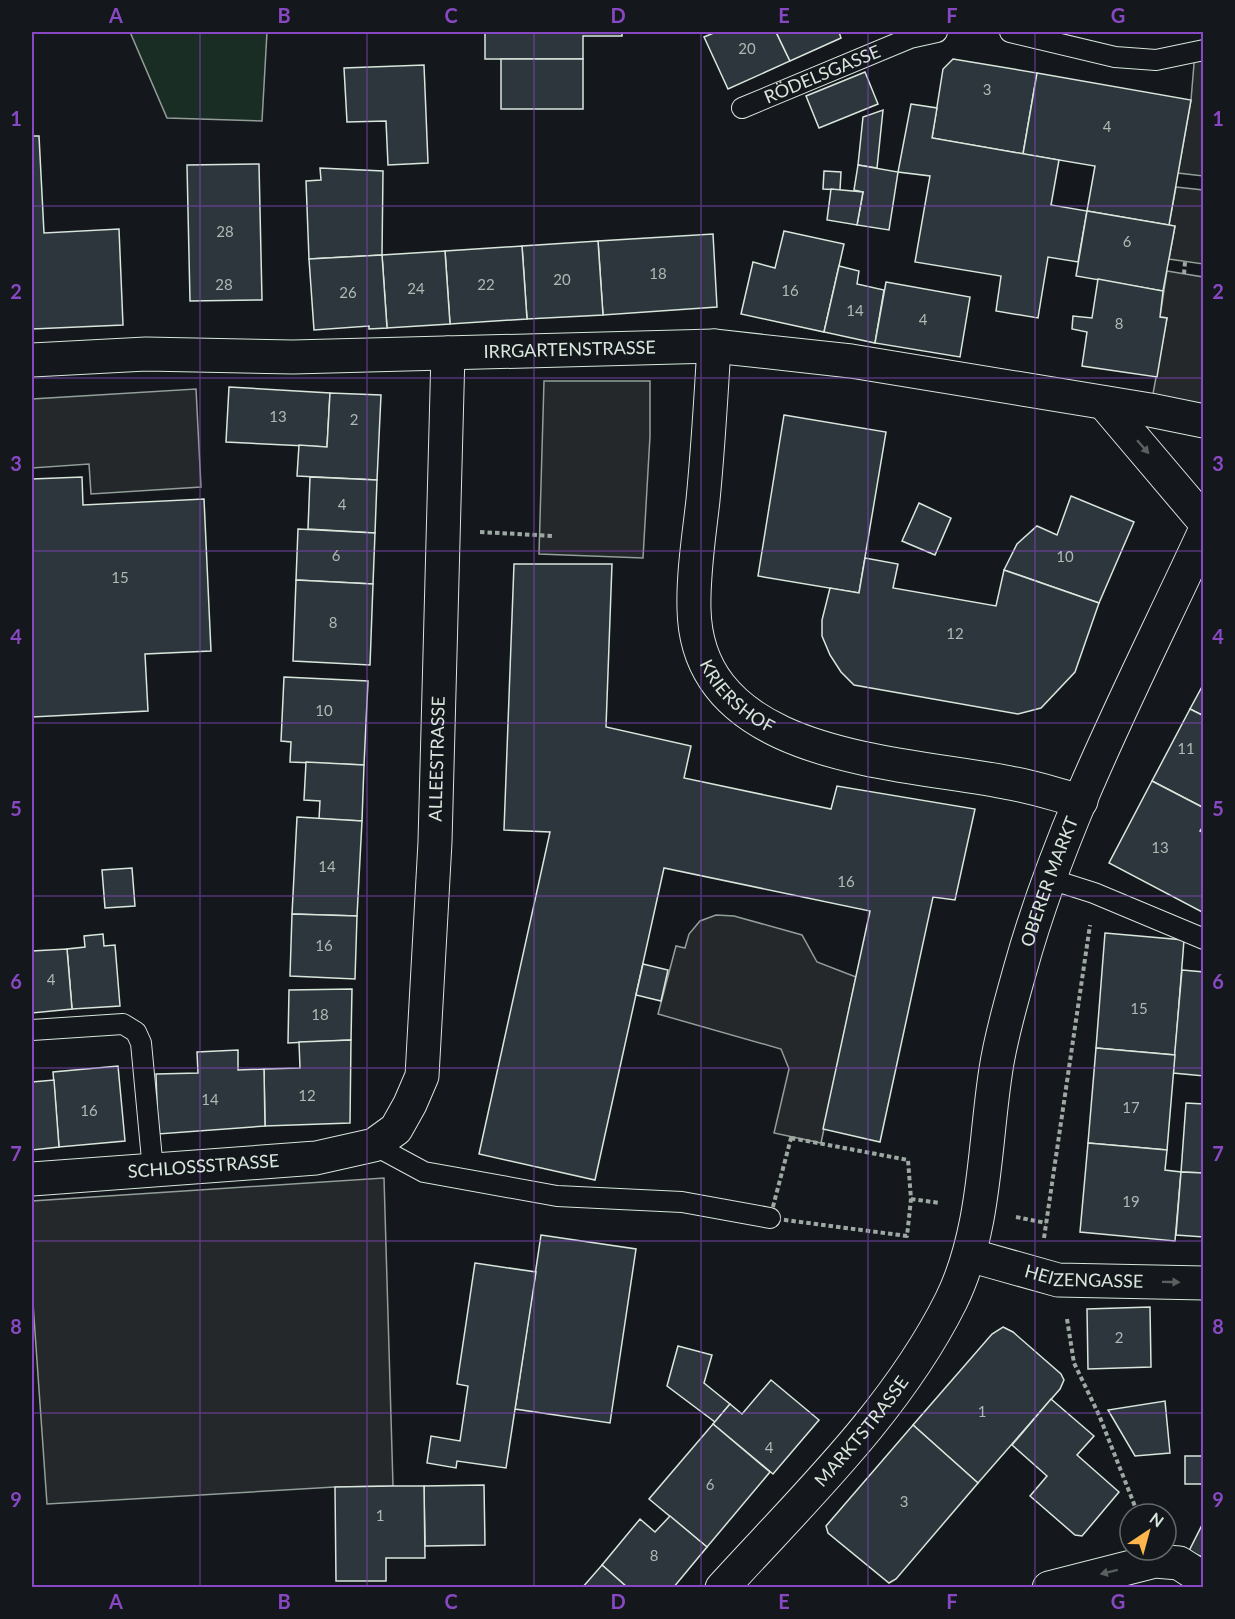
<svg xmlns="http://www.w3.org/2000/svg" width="1235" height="1619" font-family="Lato,sans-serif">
<rect width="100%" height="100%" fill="#14181c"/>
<!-- green -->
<polygon fill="#1a2d24" stroke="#939e99" stroke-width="1.5" points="130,32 267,32 262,121 167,118"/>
<!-- parking -->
<g fill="#24282b" stroke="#939e99" stroke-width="1.5">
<polygon points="1203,50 1203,176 1178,173 1191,100 1195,52"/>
<polygon points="1176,187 1203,190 1203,264 1169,259 1175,226 1169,225"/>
<polygon points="1167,271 1203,277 1203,421 1150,410 1167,318 1160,317"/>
<polygon points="544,381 650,381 650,436 643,558 539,554"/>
<polygon points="196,389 201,487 91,494 89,464 32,468 32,399"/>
<polygon points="716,915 734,916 802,935 817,962 856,977 821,1143 774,1133 789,1069 781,1049 658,1014 676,946 685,948 689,934 700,921"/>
<polygon points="384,1178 393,1486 335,1487 47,1504 32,1289 32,1201"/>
</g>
<!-- building -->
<g fill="#2c363c" stroke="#d8e6dc" stroke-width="1.5">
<polygon points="485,32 622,32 622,36 583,36 583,59 485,59"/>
<polygon points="716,32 776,32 790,61 728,89 704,37"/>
<polygon points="776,32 839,32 841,38 790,61"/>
<rect x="501" y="59" width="82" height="50"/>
<polygon points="953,59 1037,73 1023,154 932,138 943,69"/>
<polygon points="424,65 428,163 388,165 386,121 347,122 344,68"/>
<polygon points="865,72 878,104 819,128 806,96"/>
<polygon points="1037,73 1191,100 1169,225 1087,211 1095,166 1023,154"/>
<polygon points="911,104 937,108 932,138 1059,160 1051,205 1087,211 1078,262 1048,257 1038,318 996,311 1001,276 915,262 930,176 898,172"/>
<polygon points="883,110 877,168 858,165 863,117"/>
<polygon points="32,136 39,136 44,233 119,229 123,325 32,329"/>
<polygon points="259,164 262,300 190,301 187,165"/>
<polygon points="858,165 898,172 889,230 857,225 863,192 854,190"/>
<polygon points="320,168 383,171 382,255 309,259 306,181 321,180"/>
<polygon points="824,171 841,172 840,190 823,189"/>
<polygon points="831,189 863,192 857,225 827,220"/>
<polygon points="1087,211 1175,226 1163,291 1076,276"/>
<polygon points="784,231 844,244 824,332 741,314 753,262 775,268"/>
<polygon points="713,234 717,307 603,315 598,241"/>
<polygon points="598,241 603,315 527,319 522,246"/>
<polygon points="522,246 527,319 450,324 445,251"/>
<polygon points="445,251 450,324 387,328 382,255"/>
<polygon points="382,255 387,328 369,329 369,326 314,330 309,259"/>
<polygon points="839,266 859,271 857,284 884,290 875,343 824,332"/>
<polygon points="1098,279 1163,291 1160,317 1167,318 1157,377 1082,366 1087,332 1072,329 1073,316 1092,318"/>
<polygon points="886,282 970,297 960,357 875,343"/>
<polygon points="229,387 330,393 327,447 226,442"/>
<polygon points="330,393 381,395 377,480 297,476 299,445 327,447"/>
<polygon points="784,415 886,432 859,593 758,576"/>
<polygon points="82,477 83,505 204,499 211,651 145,654 148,711 32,717 32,479"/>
<polygon points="310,477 377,480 375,533 308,529"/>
<polygon points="1071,496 1134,522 1099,603 1004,570 1017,544 1037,526 1057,535"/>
<polygon points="919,503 951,518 935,555 902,541"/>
<polygon points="298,529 375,533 373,584 296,580"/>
<polygon points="865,558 898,564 893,588 996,606 1004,570 1099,603 1075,672 1041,708 1018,714 854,685 841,672 830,655 822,636 822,620 830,588 859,593"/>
<polygon points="514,564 612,564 606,727 691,746 684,778 831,809 837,786 975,809 955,900 933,897 880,1142 823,1129 870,911 664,868 595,1180 479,1154 550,832 504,830"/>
<polygon points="296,580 373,584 370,665 293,661"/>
<polygon points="284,677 368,681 364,765 290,762 291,742 281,741"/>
<polygon points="1204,683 1204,716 1190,709"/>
<polygon points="1190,709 1204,716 1204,808 1152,781"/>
<polygon points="306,762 364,765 362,821 319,819 320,801 304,800"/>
<polygon points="1152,781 1204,808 1204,825 1200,831 1204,833 1204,913 1109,863"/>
<polygon points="297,817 362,821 357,916 292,914"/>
<polygon points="132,868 135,906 105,908 102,870"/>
<polygon points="292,914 357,916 355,979 290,976"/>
<polygon points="1105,933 1184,940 1175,1055 1096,1048"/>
<polygon points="103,934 104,946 115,945 120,1006 72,1009 67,949 85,947 84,936"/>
<polygon points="67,949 72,1009 32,1013 32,951"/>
<polygon points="643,964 668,970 661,1001 636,995"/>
<polygon points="1182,970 1204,972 1204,1076 1173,1073"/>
<polygon points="352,989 351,1040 288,1043 289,990"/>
<polygon points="351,1040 350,1123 265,1126 264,1069 300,1068 299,1042"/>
<polygon points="1096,1048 1175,1055 1167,1150 1088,1143"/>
<polygon points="238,1050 238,1070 264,1069 265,1126 158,1134 156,1074 198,1073 197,1052"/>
<polygon points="118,1066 125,1141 59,1147 53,1072"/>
<polygon points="54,1080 59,1147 32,1150 32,1082"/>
<polygon points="1186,1103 1204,1104 1204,1173 1181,1172"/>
<polygon points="1088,1143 1167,1150 1165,1170 1181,1172 1175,1241 1080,1232"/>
<polygon points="1181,1172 1204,1173 1204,1237 1176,1235"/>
<polygon points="541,1235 636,1249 610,1423 515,1409"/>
<polygon points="475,1263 536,1272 506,1468 457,1461 456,1468 427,1463 431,1436 460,1441 468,1386 457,1384"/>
<polygon points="1150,1307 1151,1367 1088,1369 1087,1309"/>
<polygon points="1003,1327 1013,1332 1061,1374 1064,1380 1060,1389 978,1483 913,1425 992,1334"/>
<polygon points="678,1346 712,1355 704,1383 730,1404 715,1422 667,1386"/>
<polygon points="771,1380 819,1420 773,1474 713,1424 730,1404 742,1414"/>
<polygon points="1051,1399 1094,1436 1077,1455 1119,1492 1082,1536 1075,1535 1030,1496 1047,1476 1012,1445"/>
<polygon points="1165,1401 1170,1453 1135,1456 1108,1410"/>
<polygon points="713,1424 770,1472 707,1547 649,1499"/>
<polygon points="913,1425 978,1483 896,1579 889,1583 828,1533 826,1526"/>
<rect x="1185" y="1456" width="19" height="28"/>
<polygon points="484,1485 485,1545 425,1546 424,1486"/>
<polygon points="393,1486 424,1486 425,1558 386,1558 386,1581 336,1581 335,1487"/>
<polygon points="670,1516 707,1547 673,1588 628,1588 602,1565 640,1519 655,1532"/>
<polygon points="1204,1521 1204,1558 1189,1551"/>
<polygon points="602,1565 628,1588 582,1588"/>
</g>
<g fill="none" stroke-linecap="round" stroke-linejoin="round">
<defs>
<g id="lane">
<polyline points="1010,32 1115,57 1156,60 1204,50"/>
<path id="s1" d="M742,108L910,38L937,32"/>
<polyline points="1050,879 1094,893 1204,939"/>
<polyline points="32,1030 123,1024 136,1032 141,1043 153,1170"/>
<polyline points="374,1145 424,1172 557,1196 682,1202 770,1218"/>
</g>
<g id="street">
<path id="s2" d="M714,346C711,398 708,449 703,500C699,536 693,573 694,609C697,761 903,761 1010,783C1034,787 1057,795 1081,801"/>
<path id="s3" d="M32,360L146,354L293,357L714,346L851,361L1150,410L1204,421"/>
<polyline points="1104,403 1204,521"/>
<path id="s4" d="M32,1179L316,1158L374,1145L396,1129L410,1104L422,1076L435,842L448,353"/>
<path id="s5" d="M969,1255L1058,1280L1204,1283"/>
<polyline points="1049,1588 1155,1561 1179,1563 1204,1579"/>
</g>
<g id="secondary">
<path id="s6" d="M722,1588C804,1498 896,1411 951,1301C986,1230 984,1145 996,1069C1001,1036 1011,1002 1020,970C1062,818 1138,676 1204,533"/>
</g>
</defs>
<!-- lane casing -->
<use href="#lane" stroke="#d8e6dc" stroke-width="22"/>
<!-- street casing -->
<use href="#street" stroke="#d8e6dc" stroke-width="35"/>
<!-- secondary casing -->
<use href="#secondary" stroke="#d8e6dc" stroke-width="35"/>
<!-- path -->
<g stroke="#9da8a2" stroke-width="4" stroke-dasharray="4.5 3" stroke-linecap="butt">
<polyline points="1184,274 1185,262"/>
<polyline points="480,532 554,536"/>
<polygon points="791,1138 908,1160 911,1199 907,1236 770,1218"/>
<polyline points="911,1199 940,1203"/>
<polyline points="1016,1217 1046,1223"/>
<polyline points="1044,1238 1090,925"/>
<polyline points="1067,1319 1074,1363 1099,1415 1138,1514"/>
</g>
<!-- lane -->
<use href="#lane" stroke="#14181c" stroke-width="20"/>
<!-- street -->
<use href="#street" stroke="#14181c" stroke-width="33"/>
<!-- secondary -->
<use href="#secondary" stroke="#14181c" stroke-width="33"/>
</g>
<!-- one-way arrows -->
<defs><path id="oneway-solid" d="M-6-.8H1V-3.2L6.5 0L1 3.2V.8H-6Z" transform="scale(1.5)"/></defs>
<g fill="#59605f">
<use href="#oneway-solid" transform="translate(1143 447) rotate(49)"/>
<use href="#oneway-solid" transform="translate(1171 1282) rotate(1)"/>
<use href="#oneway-solid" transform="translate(1109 1572) rotate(166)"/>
</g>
<!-- grid -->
<path fill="none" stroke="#8948c3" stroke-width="1.5" stroke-opacity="0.55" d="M200,32V1588M367,32V1588M534,32V1588M701,32V1588M868,32V1588M1035,32V1588M32,206H1204M32,378H1204M32,551H1204M32,723H1204M32,896H1204M32,1068H1204M32,1241H1204M32,1413H1204"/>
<g text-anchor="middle" stroke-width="4.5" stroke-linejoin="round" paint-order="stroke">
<!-- number labels -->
<g font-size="15" fill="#adbab4">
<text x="747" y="54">20</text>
<text x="987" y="95">3</text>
<text x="1107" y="132">4</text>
<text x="225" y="237">28</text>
<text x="1127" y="247">6</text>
<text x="658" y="279">18</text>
<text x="562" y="285">20</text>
<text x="224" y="290">28</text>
<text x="486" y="290">22</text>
<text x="416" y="294">24</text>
<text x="790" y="296">16</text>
<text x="348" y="298">26</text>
<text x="855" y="316">14</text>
<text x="923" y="325">4</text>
<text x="1119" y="329">8</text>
<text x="278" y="422">13</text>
<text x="354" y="425">2</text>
<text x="342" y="510">4</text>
<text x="336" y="561">6</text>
<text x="1065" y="562">10</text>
<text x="120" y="583">15</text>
<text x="333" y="628">8</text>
<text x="955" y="639">12</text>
<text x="324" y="716">10</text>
<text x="1186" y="754">11</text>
<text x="1160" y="853">13</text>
<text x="327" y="872">14</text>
<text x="846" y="887">16</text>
<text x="324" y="951">16</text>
<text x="51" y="985">4</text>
<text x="1139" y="1014">15</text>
<text x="320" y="1020">18</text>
<text x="307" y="1101">12</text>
<text x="210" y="1105">14</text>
<text x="1131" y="1113">17</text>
<text x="89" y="1116">16</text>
<text x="1131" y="1207">19</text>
<text x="1119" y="1343">2</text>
<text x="982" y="1417">1</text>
<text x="769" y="1453">4</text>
<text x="710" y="1490">6</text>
<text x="904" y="1507">3</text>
<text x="380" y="1521">1</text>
<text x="654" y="1561">8</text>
</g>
<!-- street labels -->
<g font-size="18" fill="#d8e6dc" stroke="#14181c">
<text dy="6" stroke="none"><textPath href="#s1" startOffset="87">RÖDELSGASSE</textPath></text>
<text dy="6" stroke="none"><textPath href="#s3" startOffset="538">IRRGARTENSTRASSE</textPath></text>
<text dy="6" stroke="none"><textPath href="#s2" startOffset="366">KRIERSHOF</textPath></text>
<text dy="6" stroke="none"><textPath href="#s4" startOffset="748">ALLEESTRASSE</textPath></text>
<text dy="6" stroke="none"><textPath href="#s6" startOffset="801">OBERER MARKT</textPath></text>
<text dy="6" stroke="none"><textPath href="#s4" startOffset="172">SCHLOSSSTRASSE</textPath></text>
<text dy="6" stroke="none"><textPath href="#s5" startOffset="118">HEIZENGASSE</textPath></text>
<text dy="6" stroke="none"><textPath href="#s6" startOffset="210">MARKTSTRASSE</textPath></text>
</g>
</g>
<!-- border -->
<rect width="1235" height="1619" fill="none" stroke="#14181c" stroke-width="66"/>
<!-- north arrow -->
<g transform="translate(1148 1532) rotate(36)"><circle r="28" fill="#14181c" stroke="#626a69" stroke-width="1.5"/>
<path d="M0-4.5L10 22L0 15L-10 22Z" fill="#ffb74d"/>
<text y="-9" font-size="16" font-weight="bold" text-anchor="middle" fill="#d8e6dc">N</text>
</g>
<rect x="33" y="33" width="1169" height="1553" fill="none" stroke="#8948c3" stroke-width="2"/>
<g font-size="20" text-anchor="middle" font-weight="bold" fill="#8948c3">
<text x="116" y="23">A</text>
<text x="284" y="23">B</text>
<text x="451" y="23">C</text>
<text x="618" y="23">D</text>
<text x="784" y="23">E</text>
<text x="952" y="23">F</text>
<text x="1118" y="23">G</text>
<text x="16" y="126">1</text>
<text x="1218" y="126">1</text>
<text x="16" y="299">2</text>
<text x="1218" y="299">2</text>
<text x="16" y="471">3</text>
<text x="1218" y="471">3</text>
<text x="16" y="644">4</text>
<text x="1218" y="644">4</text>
<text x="16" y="816">5</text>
<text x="1218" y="816">5</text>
<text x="16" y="989">6</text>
<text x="1218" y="989">6</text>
<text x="16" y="1161">7</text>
<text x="1218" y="1161">7</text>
<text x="16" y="1334">8</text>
<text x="1218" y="1334">8</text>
<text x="16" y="1507">9</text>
<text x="1218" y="1507">9</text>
<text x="116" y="1609">A</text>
<text x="284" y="1609">B</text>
<text x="451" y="1609">C</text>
<text x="618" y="1609">D</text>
<text x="784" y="1609">E</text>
<text x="952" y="1609">F</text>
<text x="1118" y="1609">G</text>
</g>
</svg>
